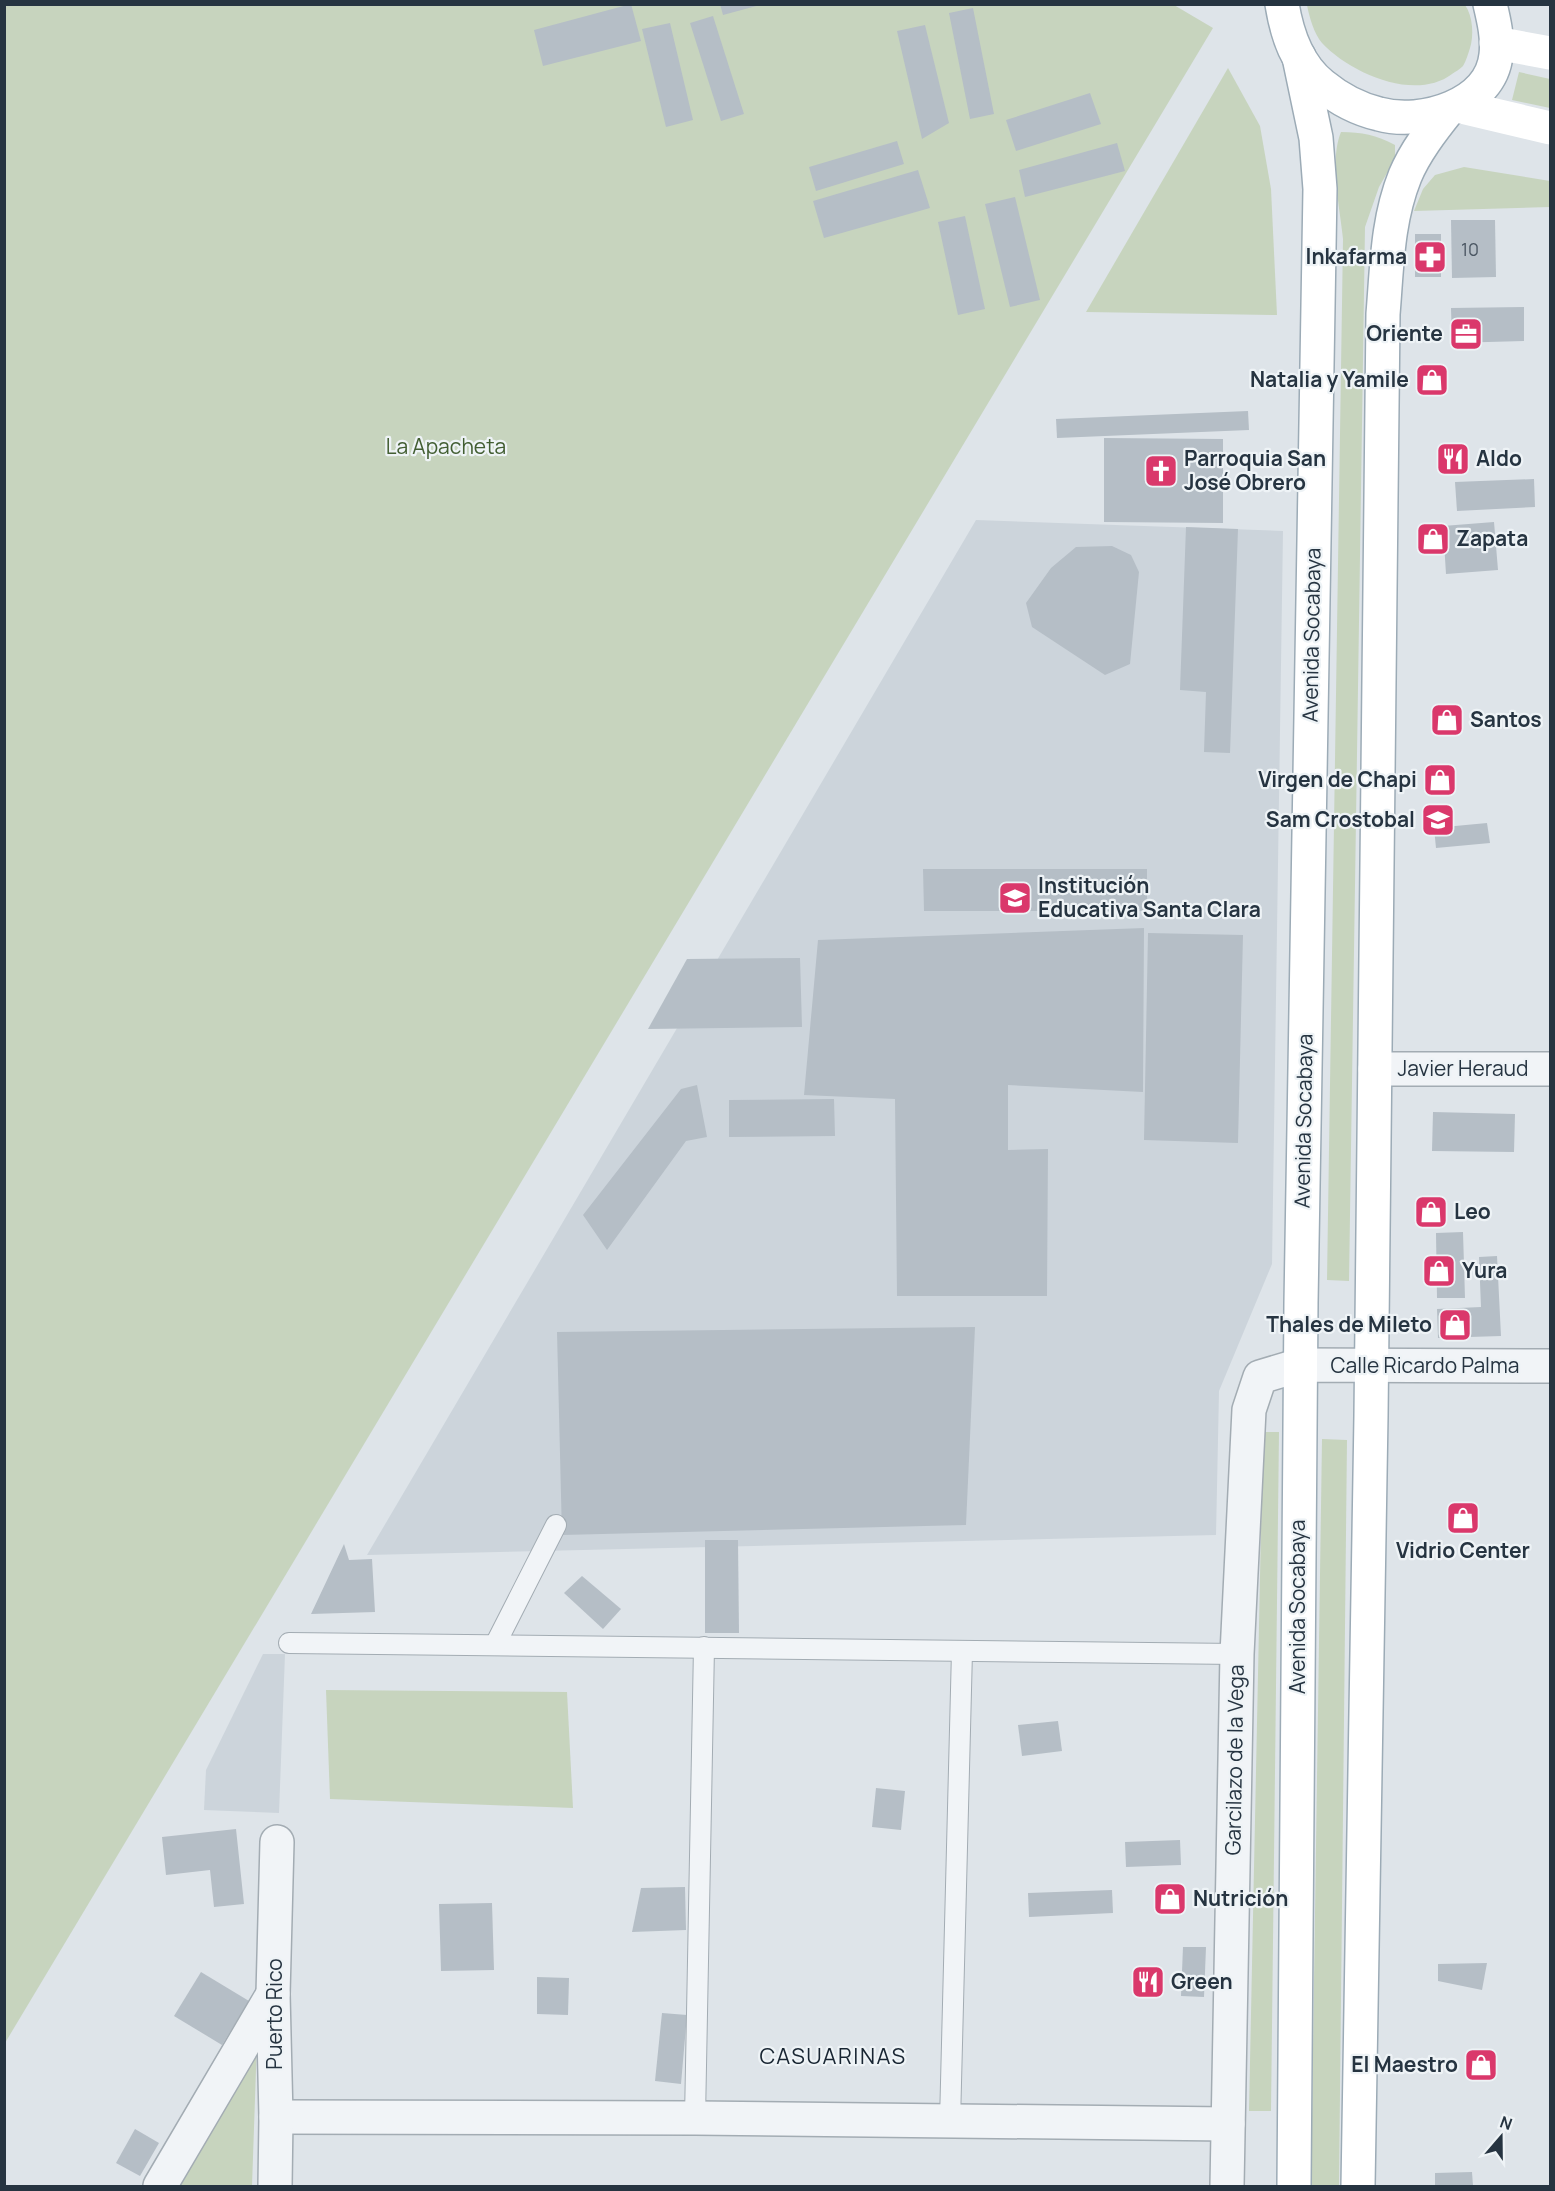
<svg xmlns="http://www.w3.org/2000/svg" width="1555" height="2191" font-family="Manrope,sans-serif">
<rect width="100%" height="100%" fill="#dee4e9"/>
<!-- built -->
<g fill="#ccd4db">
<polygon points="976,520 1283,531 1272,1264 1219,1391 1216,1535 367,1555"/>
<polygon points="263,1654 285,1654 279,1813 204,1810 206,1770"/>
</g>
<!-- green -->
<g fill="#c7d4be">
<polygon points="5,5 1174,5 1213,28 5,2043"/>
<path d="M1307,5H1465C1473,16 1474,36 1470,48C1468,54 1466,61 1463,66C1460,69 1455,72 1452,74C1415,102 1350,73 1322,43C1314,34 1309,16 1307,5Z"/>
<polygon points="1228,68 1260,126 1271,189 1277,315 1086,312"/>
<polygon points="1519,72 1550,79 1550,108 1512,100"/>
<path d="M1341,132C1362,132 1376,135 1395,145V159L1379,187L1365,227L1349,1281L1327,1280L1343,239C1340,208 1329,161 1341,132Z"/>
<polygon points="1464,167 1550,181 1550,207 1414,211 1423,189 1435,175"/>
<polygon points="1263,1432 1279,1432 1271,2111 1249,2111"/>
<polygon points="1322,1439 1347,1440 1339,2186 1311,2186"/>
<polygon points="326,1690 567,1692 573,1808 330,1799"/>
<polygon points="257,2040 252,2186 170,2186"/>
</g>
<!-- building -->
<g fill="#b5bec6">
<polygon points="631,4 641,41 543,66 534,30"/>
<polygon points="720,4 760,4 760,5 723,15"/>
<polygon points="973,8 994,114 970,119 949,13"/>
<polygon points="713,16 744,114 721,121 690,23"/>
<polygon points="670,23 693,120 666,127 642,29"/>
<polygon points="925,25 949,123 922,139 897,31"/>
<polygon points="1090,93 1101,124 1016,151 1006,120"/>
<polygon points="897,141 904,164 816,191 809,167"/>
<polygon points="1117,143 1125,171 1025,197 1019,170"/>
<polygon points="918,170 930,208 824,238 813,201"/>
<polygon points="1015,197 1040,300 1010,307 985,204"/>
<polygon points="965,216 985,309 958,315 938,222"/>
<polygon points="1451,220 1495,220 1496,277 1452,278"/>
<rect x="1415" y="234" width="26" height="43"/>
<polygon points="1524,307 1524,341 1452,343 1451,308"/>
<polygon points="1248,411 1249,430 1057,438 1056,419"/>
<polygon points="1104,438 1223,439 1223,523 1104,522"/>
<polygon points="1534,479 1535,507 1457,511 1455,482"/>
<polygon points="1494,522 1498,570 1446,574 1443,526"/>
<polygon points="1186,527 1238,529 1230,753 1204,752 1206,692 1180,690"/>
<polygon points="1112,546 1131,555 1139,572 1130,664 1105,675 1032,627 1026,603 1051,568 1076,547"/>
<polygon points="1487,823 1490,843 1436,848 1434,828"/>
<polygon points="923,869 1147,869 1147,911 924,911"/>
<polygon points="1144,928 1143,1092 1008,1085 1008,1150 1048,1149 1047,1296 897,1296 895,1099 804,1095 818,940"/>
<polygon points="1148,933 1243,935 1238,1143 1144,1140"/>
<polygon points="800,958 802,1027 648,1029 687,959"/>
<polygon points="697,1085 707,1137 686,1141 607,1250 583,1215 681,1089"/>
<polygon points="834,1099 835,1136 729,1137 729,1100"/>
<polygon points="1433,1112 1515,1114 1514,1152 1432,1151"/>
<polygon points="1463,1232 1465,1298 1437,1298 1436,1233"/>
<polygon points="1497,1256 1501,1336 1438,1338 1437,1309 1481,1307 1479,1257"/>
<polygon points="975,1327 966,1525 562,1535 557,1332"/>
<polygon points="705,1540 738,1540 739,1633 705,1633"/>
<polygon points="344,1544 349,1560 372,1559 375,1612 311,1614"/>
<polygon points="582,1576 621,1609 603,1629 564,1593"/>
<polygon points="1058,1721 1062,1751 1022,1756 1018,1725"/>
<polygon points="876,1788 905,1791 901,1830 872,1827"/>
<polygon points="236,1829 244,1904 214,1907 210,1870 166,1875 162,1837"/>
<polygon points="1180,1840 1181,1865 1126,1867 1125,1842"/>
<polygon points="685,1887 686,1930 632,1932 641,1888"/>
<polygon points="1112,1890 1113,1913 1029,1917 1028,1893"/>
<polygon points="492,1903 494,1970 441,1971 439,1904"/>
<polygon points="1183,1947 1206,1947 1204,1997 1181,1996"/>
<polygon points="1487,1963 1482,1990 1438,1981 1438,1964"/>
<polygon points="201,1972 249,2001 222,2045 174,2016"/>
<polygon points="537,1977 569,1978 568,2015 537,2014"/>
<polygon points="662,2013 687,2015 681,2084 655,2081"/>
<polygon points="135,2129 159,2143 140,2176 116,2163"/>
<polygon points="1472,2172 1473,2186 1435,2186 1435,2173"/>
</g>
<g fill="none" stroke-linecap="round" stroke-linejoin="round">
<defs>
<g id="lane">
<polyline points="289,1643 1237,1654"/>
<polyline points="495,1645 556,1525"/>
<polyline points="695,2118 704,1647"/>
<polyline points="950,2122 962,1651"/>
</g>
<g id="street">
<polyline points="1375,1069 1550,1069"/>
<polyline points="276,2117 695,2118 1228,2124"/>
<polyline points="160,2186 273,1994"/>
<polyline points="275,2186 276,2117 273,1994 277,1842"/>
<polyline points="1227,2186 1237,1654 1249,1410 1260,1377 1300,1365 1550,1366"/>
</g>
<g id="primary">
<path d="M1282,4C1287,35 1297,65 1322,85C1339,99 1358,109 1379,114C1422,126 1491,105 1496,55C1498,38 1494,21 1490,4"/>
<polyline points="1294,2186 1301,1303 1320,189 1316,138 1299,57"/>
<path d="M1358,2186L1371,1416L1383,314C1387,267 1387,221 1405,176C1415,152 1432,130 1448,110"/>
</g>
</defs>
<!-- lane casing -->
<use href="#lane" stroke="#a3acb3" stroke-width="22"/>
<!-- street casing -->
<use href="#street" stroke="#a3acb3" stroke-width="36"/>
<!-- primary casing -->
<use href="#primary" stroke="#9cabb6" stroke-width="36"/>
<!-- lane -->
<use href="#lane" stroke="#f1f4f7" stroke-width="20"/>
<!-- street -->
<use href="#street" stroke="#f1f4f7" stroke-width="33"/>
<!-- secondary -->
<g stroke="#fff" stroke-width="33">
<polyline points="1496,43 1550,53"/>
<polyline points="1457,106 1550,128"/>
</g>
<!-- primary -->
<use href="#primary" stroke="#fff" stroke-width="33"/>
</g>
<!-- icons -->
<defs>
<symbol id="pharmacy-square" viewBox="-11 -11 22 22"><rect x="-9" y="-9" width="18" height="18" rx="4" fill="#da386b" stroke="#eef3f6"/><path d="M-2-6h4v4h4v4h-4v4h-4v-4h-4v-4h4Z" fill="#fff"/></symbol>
<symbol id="office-square" viewBox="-11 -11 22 22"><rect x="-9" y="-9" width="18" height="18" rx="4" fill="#da386b" stroke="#eef3f6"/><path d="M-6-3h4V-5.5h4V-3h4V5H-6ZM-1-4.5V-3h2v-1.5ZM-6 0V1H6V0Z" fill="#fff"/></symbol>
<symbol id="shop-square" viewBox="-11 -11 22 22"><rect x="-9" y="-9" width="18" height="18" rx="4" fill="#da386b" stroke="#eef3f6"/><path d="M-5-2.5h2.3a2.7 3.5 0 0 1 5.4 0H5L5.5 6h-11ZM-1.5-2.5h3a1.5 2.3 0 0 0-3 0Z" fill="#fff"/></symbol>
<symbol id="restaurant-square" viewBox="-11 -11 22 22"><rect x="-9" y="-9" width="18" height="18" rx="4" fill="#da386b" stroke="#eef3f6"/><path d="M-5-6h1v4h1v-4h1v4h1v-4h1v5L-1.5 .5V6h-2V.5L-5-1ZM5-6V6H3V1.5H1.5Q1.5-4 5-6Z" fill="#fff"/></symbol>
<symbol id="church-square" viewBox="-11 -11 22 22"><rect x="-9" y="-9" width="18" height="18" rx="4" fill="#da386b" stroke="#eef3f6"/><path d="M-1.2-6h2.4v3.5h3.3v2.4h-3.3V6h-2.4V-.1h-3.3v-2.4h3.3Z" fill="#fff"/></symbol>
<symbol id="school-square" viewBox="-11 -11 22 22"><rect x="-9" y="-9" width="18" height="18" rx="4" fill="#da386b" stroke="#eef3f6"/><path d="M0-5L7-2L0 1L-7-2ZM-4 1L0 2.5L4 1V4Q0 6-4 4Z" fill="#fff"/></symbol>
</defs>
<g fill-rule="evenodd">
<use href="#pharmacy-square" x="1411" y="238" width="38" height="38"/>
<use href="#office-square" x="1447" y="315" width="38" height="38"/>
<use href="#shop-square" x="1413" y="361" width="38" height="38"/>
<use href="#restaurant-square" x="1434" y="440" width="38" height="38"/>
<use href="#church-square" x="1142" y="452" width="38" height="38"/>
<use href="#shop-square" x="1414" y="520" width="38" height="38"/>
<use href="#shop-square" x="1428" y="701" width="38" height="38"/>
<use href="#shop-square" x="1421" y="761" width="38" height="38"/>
<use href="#school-square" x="1419" y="801" width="38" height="38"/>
<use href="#school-square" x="996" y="879" width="38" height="38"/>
<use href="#shop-square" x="1412" y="1193" width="38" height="38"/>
<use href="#shop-square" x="1420" y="1252" width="38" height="38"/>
<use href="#shop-square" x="1436" y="1306" width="38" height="38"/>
<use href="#shop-square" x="1444" y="1499" width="38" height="38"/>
<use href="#shop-square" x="1151" y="1880" width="38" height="38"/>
<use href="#restaurant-square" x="1129" y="1963" width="38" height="38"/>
<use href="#shop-square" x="1462" y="2046" width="38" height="38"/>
</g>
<g text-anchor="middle" stroke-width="4.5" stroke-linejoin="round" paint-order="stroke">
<!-- number labels -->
<g font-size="18" fill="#4a5662">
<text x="1470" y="256">10</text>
</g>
<!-- poi labels -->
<g font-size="21" font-weight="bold" fill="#263441" stroke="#eef3f6" text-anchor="start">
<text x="1407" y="264" text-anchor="end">Inkafarma</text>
<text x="1443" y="341" text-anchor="end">Oriente</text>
<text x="1409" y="387" text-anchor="end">Natalia y Yamile</text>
<text x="1184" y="466">Parroquia San<tspan x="1184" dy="24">José Obrero</tspan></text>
<text x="1476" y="466">Aldo</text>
<text x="1456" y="546">Zapata</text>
<text x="1470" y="727">Santos</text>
<text x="1417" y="787" text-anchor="end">Virgen de Chapi</text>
<text x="1415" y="827" text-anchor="end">Sam Crostobal</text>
<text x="1038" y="893">Institución<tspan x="1038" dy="24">Educativa Santa Clara</tspan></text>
<text x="1454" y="1219">Leo</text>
<text x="1462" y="1278">Yura</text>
<text x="1432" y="1332" text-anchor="end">Thales de Mileto</text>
<text x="1463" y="1558" text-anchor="middle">Vidrio Center</text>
<text x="1193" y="1906">Nutrición</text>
<text x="1171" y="1989">Green</text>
<text x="1458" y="2072" text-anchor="end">El Maestro</text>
</g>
<!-- park labels -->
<g font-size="21" fill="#425e32" stroke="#eef3f6">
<text x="446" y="454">La Apacheta</text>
</g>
<!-- street labels -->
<g font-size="21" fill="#263441" stroke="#eef3f6">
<text transform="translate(1312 635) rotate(-89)" y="7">Avenida Socabaya</text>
<text x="1463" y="1076">Javier Heraud</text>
<text transform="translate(1304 1121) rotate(-89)" y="7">Avenida Socabaya</text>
<text x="1425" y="1373">Calle Ricardo Palma</text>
<text transform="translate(1298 1607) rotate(-90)" y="7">Avenida Socabaya</text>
<text transform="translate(1235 1760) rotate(-89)" y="7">Garcilazo de la Vega</text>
<text transform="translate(275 2014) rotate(-90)" y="7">Puerto Rico</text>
</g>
<!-- neighbourhood labels -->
<g font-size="22" letter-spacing="1.5" fill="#182532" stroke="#eef3f6">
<text x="833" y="2064">CASUARINAS</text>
</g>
</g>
<!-- border -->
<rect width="1555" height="2191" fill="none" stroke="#263441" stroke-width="12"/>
<!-- north arrow -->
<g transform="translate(1501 2137) rotate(20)" stroke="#eef3f6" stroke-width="4.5" paint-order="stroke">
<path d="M0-4.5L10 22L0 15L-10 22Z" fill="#263441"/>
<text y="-9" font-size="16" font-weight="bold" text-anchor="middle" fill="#263441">N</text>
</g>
</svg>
